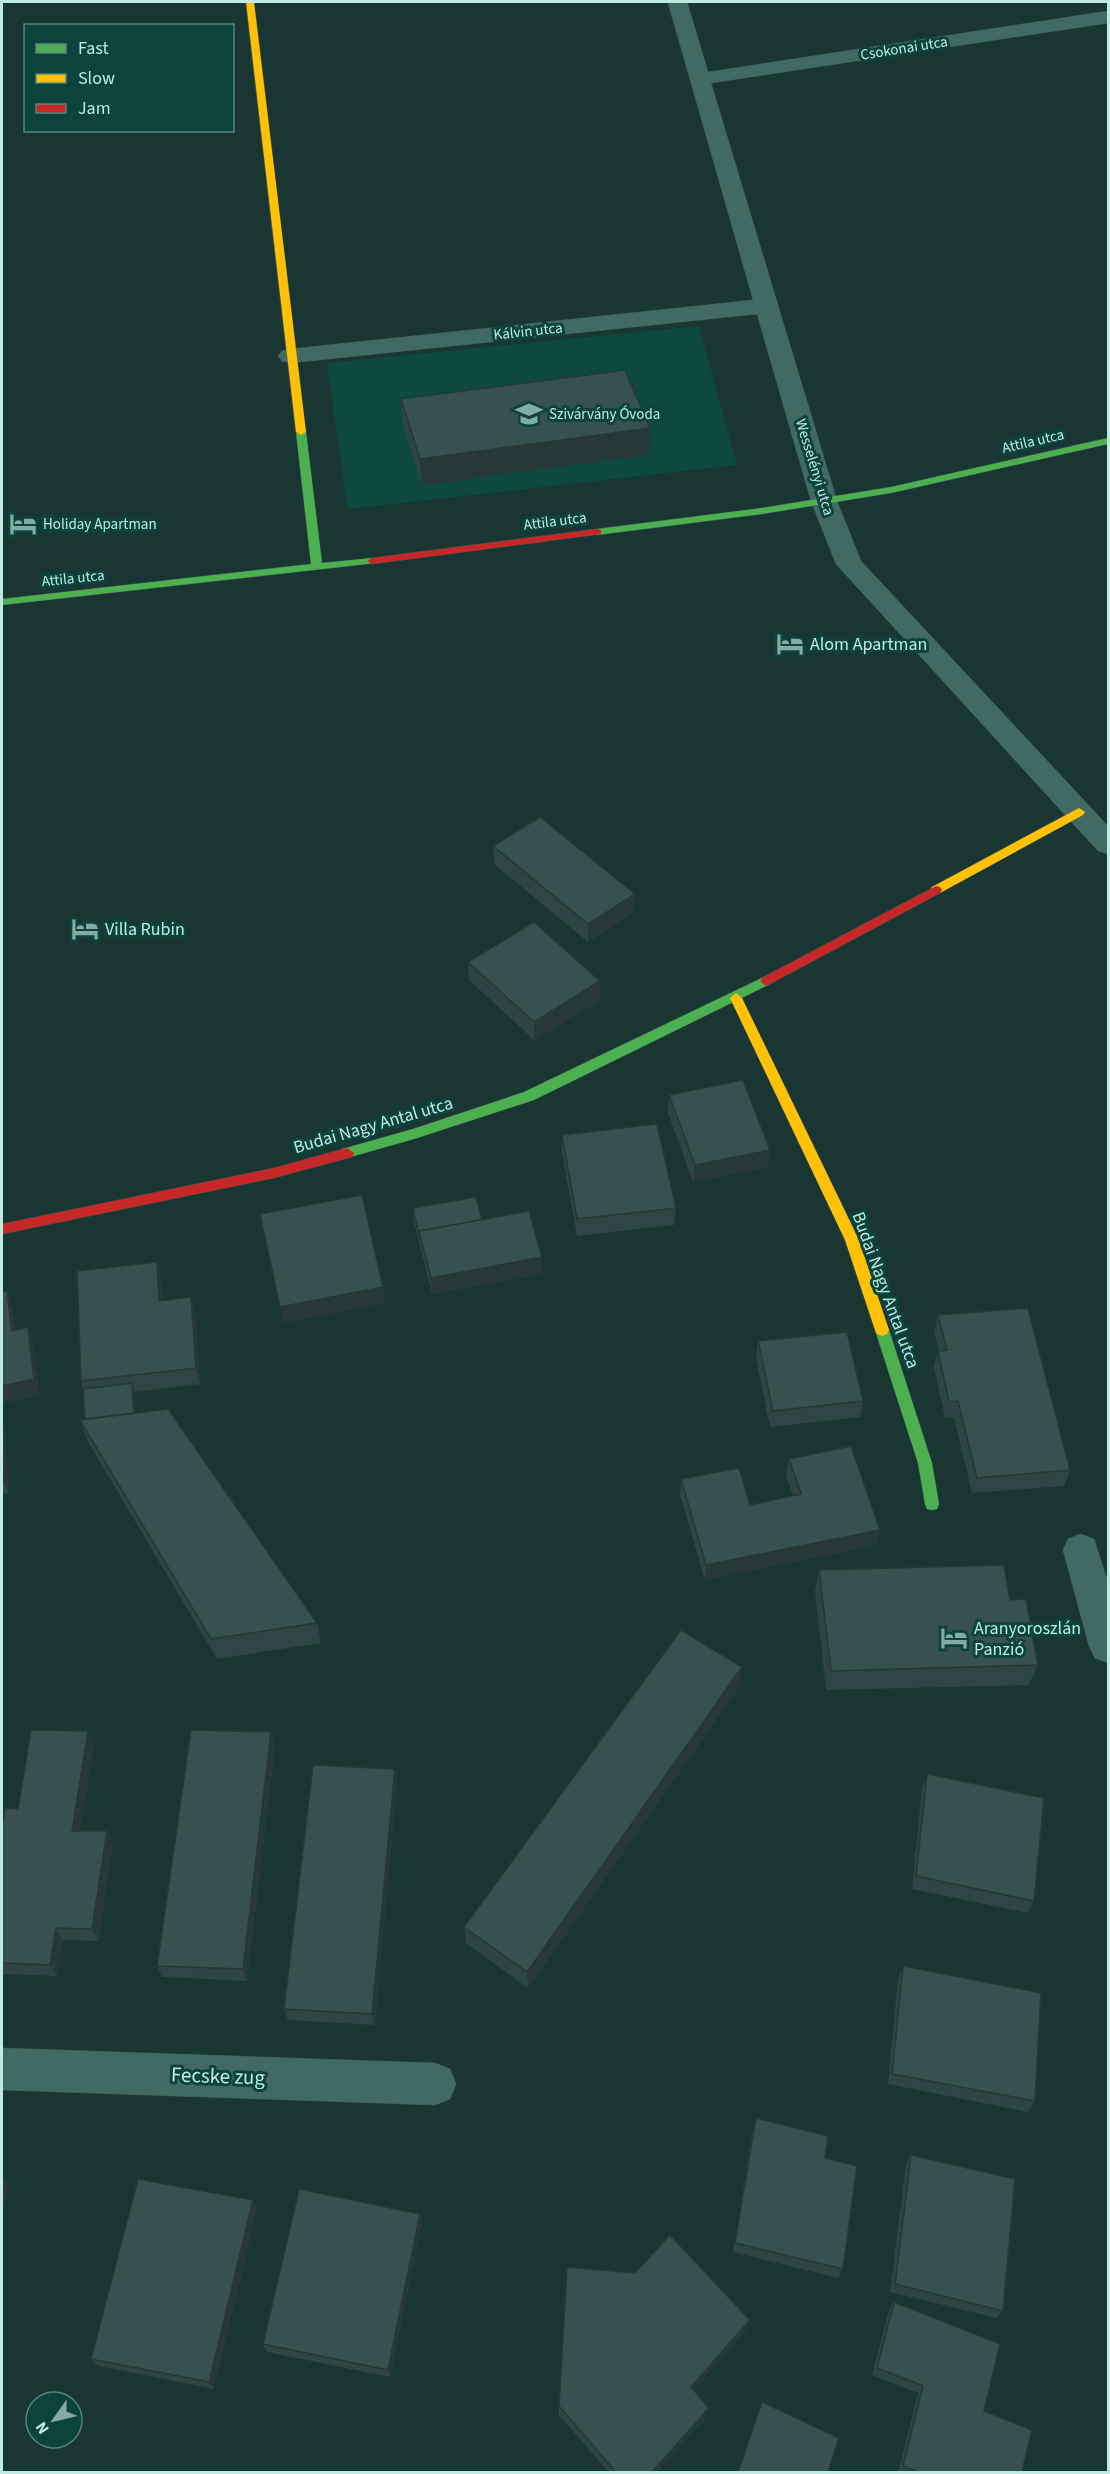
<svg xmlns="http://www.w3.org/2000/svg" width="1110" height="2474" font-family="'Source Sans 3',sans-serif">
<rect width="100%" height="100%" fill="#193633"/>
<!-- built -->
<polygon fill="#0d4841" points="699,326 737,465 348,509 327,363"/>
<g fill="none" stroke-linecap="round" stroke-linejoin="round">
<defs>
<g id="street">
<polygon points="668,2 687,2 708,72 1108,11 1108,23 711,83 837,501 861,561 1108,826 1108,854 1098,851 836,564 811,501 757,314 290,363 282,361 278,356 282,351 290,349 753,300"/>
<polygon points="1081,1534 1094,1539 1108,1582 1108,1663 1095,1658 1089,1646 1063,1550 1068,1539"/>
<polygon points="2,2048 435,2063 450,2069 456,2084 450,2099 435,2105 2,2090"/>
</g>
<g id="fast">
<polygon points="301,429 306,432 322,563 372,558 377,561 376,563 2,605 2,599 311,564 296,432"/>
<polygon points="1108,438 1108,444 891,493 762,514 597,535 592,532 597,529 762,508 891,487"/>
<polygon points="766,976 770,978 772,981 770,984 534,1100 414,1139 347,1158 340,1153 342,1149 413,1129 524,1092"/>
<polygon points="882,1324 887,1326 889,1330 932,1463 939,1504 937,1509 932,1510 927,1509 925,1504 918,1463 875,1330 877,1326"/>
</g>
<g id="slow">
<polygon points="246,2 254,2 306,432 301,435 296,432"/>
<polygon points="1079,808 1085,812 1083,815 940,893 932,893 930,890 932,887"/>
<polygon points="736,993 742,998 859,1240 889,1330 887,1334 882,1336 877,1334 875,1330 845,1240 730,998"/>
</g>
<g id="jam">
<polygon points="597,529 601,530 601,534 372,564 367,561 372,558"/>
<polygon points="936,886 940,887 942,890 940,893 770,984 766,986 760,981 762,978"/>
<polygon points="347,1148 354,1153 352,1157 274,1178 2,1234 2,1224 274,1168"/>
</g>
</defs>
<!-- street casing -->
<use href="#street" stroke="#3a534f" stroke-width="1"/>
<!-- fast casing -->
<use href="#fast" stroke="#3a534f" stroke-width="1"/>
<!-- slow casing -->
<use href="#slow" stroke="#3a534f" stroke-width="1"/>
<!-- jam casing -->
<use href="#jam" stroke="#3a534f" stroke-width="1"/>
<!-- street -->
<use href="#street" fill="#426a64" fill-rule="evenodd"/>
<!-- fast -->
<use href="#fast" fill="#4caf50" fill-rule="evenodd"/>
<!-- slow -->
<use href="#slow" fill="#ffc107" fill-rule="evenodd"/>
<!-- jam -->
<use href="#jam" fill="#c62828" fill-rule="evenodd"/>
</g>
<!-- wall -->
<g fill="#2f4545">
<polygon points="401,399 649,455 422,485 403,426"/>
<polygon points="493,846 635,894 634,912 588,942 494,864"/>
<polygon points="468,962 600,1000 534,1040 469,980"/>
<polygon points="669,1095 768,1167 693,1182 668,1113"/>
<polygon points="562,1135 676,1208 674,1225 577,1236 562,1153"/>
<polygon points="413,1208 482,1220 542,1257 542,1274 432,1294 413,1218"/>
<polygon points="161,1279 163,1300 195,1313 200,1384 135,1392 136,1413 317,1623 321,1643 217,1659 88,1442 80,1420 85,1419 83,1389 81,1381"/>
<polygon points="938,1315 1070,1470 1064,1486 972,1493 954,1417 945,1418 934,1367 938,1351 939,1351 934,1332"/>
<polygon points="758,1341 863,1401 860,1417 770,1427 756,1358"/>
<polygon points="2,1422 5,1431 8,1493 2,1494"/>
<polygon points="789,1459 880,1530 876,1545 705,1580 680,1495 681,1479 750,1505 793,1496 786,1475"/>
<polygon points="819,1570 1010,1600 1038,1665 1029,1685 826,1690 815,1591"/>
<polygon points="739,1687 528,1988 466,1943 464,1927"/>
<polygon points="88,1731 94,1745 80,1831 113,1844 98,1941 63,1940 57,1976 2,1974 2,1826"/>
<polygon points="271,1732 275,1746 247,1981 162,1977 157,1966"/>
<polygon points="395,1769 397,1782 375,2025 288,2020 284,2009"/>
<polygon points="927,1774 1034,1901 1028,1913 912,1889 922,1788"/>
<polygon points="903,1966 1035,2101 1028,2112 888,2084 898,1978"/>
<polygon points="756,2118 843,2269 838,2278 733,2252 753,2128"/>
<polygon points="911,2155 1003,2311 996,2318 890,2292 906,2164"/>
<polygon points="253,2200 257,2209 214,2389 98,2366 91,2359"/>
<polygon points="422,2222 390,2377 267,2352 263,2344"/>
<polygon points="894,2302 984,2411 1022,2472 898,2472 918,2393 872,2375 889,2310"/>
<polygon points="746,2330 693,2390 706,2417 657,2472 608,2472 559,2415 559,2406"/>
<polygon points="762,2402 828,2472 737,2472"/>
</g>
<!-- shaded-wall -->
<g fill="#263838">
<polygon points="650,428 649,455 422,485 420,459"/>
<polygon points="635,894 634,912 588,942 588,924"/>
<polygon points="600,981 600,1000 534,1040 534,1022"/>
<polygon points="770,1150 768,1167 693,1182 695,1165"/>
<polygon points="542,1257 542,1274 432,1294 431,1278"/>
<polygon points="157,1262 161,1279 164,1318 159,1301"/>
<polygon points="383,1287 385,1303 283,1323 280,1307"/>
<polygon points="7,1291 13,1308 18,1347 12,1331"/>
<polygon points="191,1297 195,1313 200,1384 196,1368"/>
<polygon points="28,1327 34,1344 40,1396 2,1403 2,1386"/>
<polygon points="132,1383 135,1392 138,1435 135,1427"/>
<polygon points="2,1422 5,1431 8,1493 2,1477"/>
<polygon points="880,1530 876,1545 705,1580 706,1565"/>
<polygon points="742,1667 739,1687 528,1988 527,1972"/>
<polygon points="88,1731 94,1745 78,1844 72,1831"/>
<polygon points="271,1732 275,1746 247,1981 243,1969"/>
<polygon points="395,1769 397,1782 375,2025 372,2014"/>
<polygon points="107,1831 113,1844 98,1941 92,1929"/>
<polygon points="56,1928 63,1940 57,1976 50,1965"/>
<polygon points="2,2176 9,2185 2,2214"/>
<polygon points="253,2200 257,2209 214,2389 209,2382"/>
<polygon points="420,2214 422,2222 390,2377 388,2370"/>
<polygon points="750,2320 746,2330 688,2396 691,2387"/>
<polygon points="709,2408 706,2417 657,2472 652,2472"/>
</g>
<!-- building -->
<g fill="#375050" stroke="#263838" stroke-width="1.5">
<polygon points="625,370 650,428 420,459 401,399"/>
<polygon points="540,817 635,894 588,924 493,846"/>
<polygon points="534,922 600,981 534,1022 468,962"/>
<polygon points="743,1080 770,1150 695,1165 669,1095"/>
<polygon points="657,1124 676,1208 577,1219 562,1135"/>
<polygon points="362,1195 383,1287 280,1307 260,1214"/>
<polygon points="476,1197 482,1220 419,1231 420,1239 413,1208"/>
<polygon points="529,1211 542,1257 431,1278 419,1231"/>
<polygon points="157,1262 159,1301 191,1297 196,1368 81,1381 77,1271"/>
<polygon points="7,1291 12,1331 28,1327 34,1379 2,1386 2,1292"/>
<polygon points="1028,1308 1070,1470 977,1478 958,1401 949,1402 938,1351 947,1350 938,1315"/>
<polygon points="847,1332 863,1401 773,1411 758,1341"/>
<polygon points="132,1383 134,1413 85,1419 83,1389"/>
<polygon points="168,1409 317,1623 211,1639 80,1420"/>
<polygon points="851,1446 880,1530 706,1565 681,1479 739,1468 750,1505 801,1494 789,1459"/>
<polygon points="1004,1565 1010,1600 1026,1599 1038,1665 831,1671 819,1570"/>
<polygon points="681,1630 742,1667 527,1972 464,1927"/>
<polygon points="31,1730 88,1731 72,1831 107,1831 92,1929 56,1928 50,1965 2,1963 2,1826 5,1808 18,1809"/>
<polygon points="191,1730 271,1732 243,1969 157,1966"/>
<polygon points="313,1765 395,1769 372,2014 284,2009"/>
<polygon points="927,1774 1044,1798 1034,1901 916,1876"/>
<polygon points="903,1966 1041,1993 1035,2101 892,2074"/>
<polygon points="756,2118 828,2136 825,2158 857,2166 843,2269 735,2243"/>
<polygon points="911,2155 1015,2179 1003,2311 895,2284"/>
<polygon points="138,2179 253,2200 209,2382 91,2359"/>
<polygon points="299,2189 420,2214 388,2370 263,2344"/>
<polygon points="670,2235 750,2320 691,2387 709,2408 652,2472 616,2472 559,2406 567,2267 635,2273"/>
<polygon points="894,2302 1000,2344 984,2411 1032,2430 1022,2472 918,2472 903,2466 923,2386 877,2368"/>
<polygon points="762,2402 839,2438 828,2472 738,2472"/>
</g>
<!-- icons -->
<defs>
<symbol id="school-bare" viewBox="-9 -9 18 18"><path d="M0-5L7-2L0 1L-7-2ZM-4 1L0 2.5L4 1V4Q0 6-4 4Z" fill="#84aba4" stroke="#0c433c" stroke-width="2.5" paint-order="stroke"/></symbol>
<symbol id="hotel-bare" viewBox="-9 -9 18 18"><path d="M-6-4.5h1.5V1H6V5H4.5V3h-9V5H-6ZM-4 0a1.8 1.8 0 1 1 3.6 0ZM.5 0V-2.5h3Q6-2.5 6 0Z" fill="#84aba4" stroke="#0c433c" stroke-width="2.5" paint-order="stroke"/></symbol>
</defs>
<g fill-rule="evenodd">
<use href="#school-bare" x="510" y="395" width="38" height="38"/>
<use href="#hotel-bare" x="4" y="505" width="38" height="38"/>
<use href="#hotel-bare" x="771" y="625" width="38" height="38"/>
<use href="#hotel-bare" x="66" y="910" width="38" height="38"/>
<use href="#hotel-bare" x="935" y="1619" width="38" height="38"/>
</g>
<g text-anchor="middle" stroke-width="6" stroke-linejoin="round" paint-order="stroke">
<!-- far-street labels -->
<g font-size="15" fill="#beeae1" stroke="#0c433c">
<text transform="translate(904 48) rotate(-9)" y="5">Csokonai utca</text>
<text transform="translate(528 331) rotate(-6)" y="5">Kálvin utca</text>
<text transform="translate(1033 441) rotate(-13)" y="5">Attila utca</text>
<text transform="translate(815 467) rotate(73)" y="5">Wesselényi utca</text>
<text transform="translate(555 521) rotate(-7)" y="5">Attila utca</text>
<text transform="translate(73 578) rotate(-6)" y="5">Attila utca</text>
</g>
<!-- far-poi labels -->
<g font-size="15" fill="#beeae1" stroke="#0c433c" text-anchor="start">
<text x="549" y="419">Szivárvány Óvoda</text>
<text x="43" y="529">Holiday Apartman</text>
</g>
<!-- poi labels -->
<g font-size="18" fill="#beeae1" stroke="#0c433c" text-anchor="start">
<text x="810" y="650">Alom Apartman</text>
<text x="105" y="935">Villa Rubin</text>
<text x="974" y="1634">Aranyoroszlán<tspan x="974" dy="21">Panzió</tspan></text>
</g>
<!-- street labels -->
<g font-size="18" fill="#beeae1" stroke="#0c433c">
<text transform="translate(373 1125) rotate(-16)" y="6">Budai Nagy Antal utca</text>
<text transform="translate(886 1290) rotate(70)" y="6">Budai Nagy Antal utca</text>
</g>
<!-- near-street labels -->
<g font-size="21" fill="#beeae1" stroke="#0c433c">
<text transform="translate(218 2076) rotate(2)" y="7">Fecske zug</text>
</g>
</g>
<!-- border -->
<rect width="1110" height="2474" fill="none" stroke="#beeae1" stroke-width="6"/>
<!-- legend -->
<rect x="24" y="24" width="210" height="108" fill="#0c433c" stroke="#53867e" stroke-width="1.5"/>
<rect x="36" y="44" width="30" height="9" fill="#4caf50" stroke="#53867e" stroke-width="1.5"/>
<text x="78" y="54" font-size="18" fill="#beeae1">Fast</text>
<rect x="36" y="74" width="30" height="9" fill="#ffc107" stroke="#53867e" stroke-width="1.5"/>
<text x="78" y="84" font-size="18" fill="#beeae1">Slow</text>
<rect x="36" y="104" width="30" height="9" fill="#c62828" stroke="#53867e" stroke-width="1.5"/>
<text x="78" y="114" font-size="18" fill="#beeae1">Jam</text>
<!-- north arrow -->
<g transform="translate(54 2420) rotate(236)"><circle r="28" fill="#0c433c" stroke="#53867e" stroke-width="1.5"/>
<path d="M0-4.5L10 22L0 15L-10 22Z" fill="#84aba4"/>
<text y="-9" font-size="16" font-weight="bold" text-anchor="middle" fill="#beeae1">N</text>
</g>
</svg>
